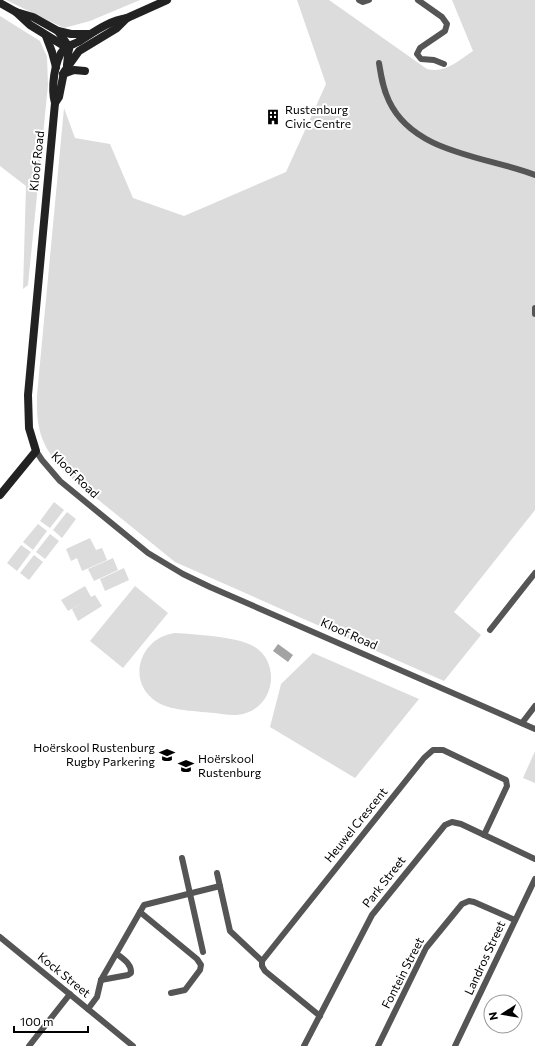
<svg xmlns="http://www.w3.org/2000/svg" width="535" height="1046" font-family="Commissioner,sans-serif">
<rect width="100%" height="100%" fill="#fff"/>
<!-- green -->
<g fill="#dcdcdc">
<polygon points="6,0 140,0 90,21 64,28"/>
<path d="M297,0H329L427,69C445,74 459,60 473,51L452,0H535V510L454,612L481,635L444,681L175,562L64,472C41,445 36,430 37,395L64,108L75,138L110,144L133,198L184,216L286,172L326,84Z"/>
<polygon points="0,16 40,41 47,57 48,85 28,285 23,289 26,186 0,166"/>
<polygon points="54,502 64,510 50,528 40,521"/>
<polygon points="67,512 76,519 62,538 53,530"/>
<polygon points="38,524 47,531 33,550 23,542"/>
<polygon points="50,534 59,541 45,559 36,552"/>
<polygon points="90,538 96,550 102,548 107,560 82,571 77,558 71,561 66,549"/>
<polygon points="21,545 31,552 17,571 7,563"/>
<polygon points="34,555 43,562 29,580 20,573"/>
<polygon points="113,558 118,570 94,581 88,569"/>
<polygon points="124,568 129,580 105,591 100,579"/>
<polygon points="85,586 91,597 95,595 102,606 78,621 72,609 85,601 68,611 61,600"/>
<polygon points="135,586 168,613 123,668 90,641"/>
<path d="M175,633C193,634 239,637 253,646C280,661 276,703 246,713C238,716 230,715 222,714C204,711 172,712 157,702C125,682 140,637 175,633Z"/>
<polygon points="313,653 419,699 355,778 270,727 281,684"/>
<polygon points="535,751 535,783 523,778"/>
</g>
<!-- water -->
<polygon fill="#a3a3a3" points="278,644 293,655 288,662 273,651"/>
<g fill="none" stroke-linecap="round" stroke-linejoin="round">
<!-- street -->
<g stroke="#555" stroke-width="6">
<polyline points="359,0 363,2 369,0"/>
<polyline points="418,0 442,17 447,24 445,31 420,48 417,54 421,59 434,60 444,64"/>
<path d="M379,63C381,76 383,89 389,101C414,154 486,156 535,175"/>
<polyline points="535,308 535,314"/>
<polyline points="36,451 42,460 60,481 148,553 183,574 210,587 535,729"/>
<polyline points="490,630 535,573"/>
<polyline points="522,723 535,706"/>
<polyline points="182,858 203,952"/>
<polyline points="217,873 230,931 262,961"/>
<polyline points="140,912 197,959 201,965 200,970 185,990 171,993"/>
<polyline points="0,937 133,1046"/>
<path d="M101,980L128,975L131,973C132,964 123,959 117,954"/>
<polyline points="88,1009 97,997 101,980 144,905 220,886"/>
<polyline points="320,1016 265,971 262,966 262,961 424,758 433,750 443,750 506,780 507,786 484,835"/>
<polyline points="29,1046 70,994"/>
<polyline points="304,1046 372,915 445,825 452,822 461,824 535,859"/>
<polyline points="378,1046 426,948 462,904 469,901 474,902 515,920"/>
<polyline points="455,1046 535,879"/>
</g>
<!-- secondary -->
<g stroke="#222" stroke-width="8">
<polyline points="0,3 16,12 33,17 58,31 69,47 67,65"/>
<polyline points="16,12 30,25 69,49"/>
<polyline points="58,31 71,34 89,34"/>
<polyline points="46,36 52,52 56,67"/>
<polyline points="63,74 74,70 85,71"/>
<path d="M55,103C51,89 54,60 64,49C67,46 74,44 78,42C94,32 108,21 127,18"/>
<polyline points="0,495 36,451 29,428 28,395 55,103 59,97 64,72 79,51 117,28 127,18 167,0"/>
</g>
</g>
<!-- icons -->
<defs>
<symbol id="building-bare" viewBox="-9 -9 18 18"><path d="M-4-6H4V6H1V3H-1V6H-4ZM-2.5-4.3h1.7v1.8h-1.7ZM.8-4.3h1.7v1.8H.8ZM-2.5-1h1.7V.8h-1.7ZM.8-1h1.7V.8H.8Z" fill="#000" stroke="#fff" stroke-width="2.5" paint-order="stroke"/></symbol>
<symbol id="school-bare" viewBox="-9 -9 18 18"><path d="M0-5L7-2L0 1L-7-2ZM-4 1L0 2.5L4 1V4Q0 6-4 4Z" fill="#000" stroke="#fff" stroke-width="2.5" paint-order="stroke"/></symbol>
<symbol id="university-bare" viewBox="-9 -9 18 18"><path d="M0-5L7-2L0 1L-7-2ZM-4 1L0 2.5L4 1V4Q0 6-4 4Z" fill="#000" stroke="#fff" stroke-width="2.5" paint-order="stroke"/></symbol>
</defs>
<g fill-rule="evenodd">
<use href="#building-bare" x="262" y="106" width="22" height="22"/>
<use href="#school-bare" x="156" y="744" width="22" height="22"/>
<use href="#university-bare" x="175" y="755" width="22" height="22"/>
</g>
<g text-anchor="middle" stroke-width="4" stroke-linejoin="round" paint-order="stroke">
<!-- poi labels -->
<g font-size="12" fill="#000" stroke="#fff" text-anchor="start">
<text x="285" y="114">Rustenburg<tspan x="285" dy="14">Civic Centre</tspan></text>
<text x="155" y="752" text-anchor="end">Hoërskool Rustenburg<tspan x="155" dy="14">Rugby Parkering</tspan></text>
<text x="198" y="763">Hoërskool<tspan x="198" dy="14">Rustenburg</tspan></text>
</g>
<!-- street labels -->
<g font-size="12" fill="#000" stroke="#fff">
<text transform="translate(37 161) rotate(-84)" y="4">Kloof Road</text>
<text transform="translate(75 475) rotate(44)" y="4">Kloof Road</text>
<text transform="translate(349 634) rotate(24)" y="4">Kloof Road</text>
<text transform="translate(356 825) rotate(-51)" y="4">Heuwel Crescent</text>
<text transform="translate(384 882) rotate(-52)" y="4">Park Street</text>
<text transform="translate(485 958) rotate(-65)" y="4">Landros Street</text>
<text transform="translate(403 973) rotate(-63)" y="4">Fontein Street</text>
<text transform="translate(64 975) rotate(39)" y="4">Kock Street</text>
</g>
</g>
<!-- north arrow -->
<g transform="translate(503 1014) rotate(258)"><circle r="19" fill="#ffffff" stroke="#999999"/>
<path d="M0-3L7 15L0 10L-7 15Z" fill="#000000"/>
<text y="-6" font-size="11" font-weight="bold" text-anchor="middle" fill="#000000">N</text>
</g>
<!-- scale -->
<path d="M14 1026v6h74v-6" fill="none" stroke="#000000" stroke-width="2"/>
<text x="20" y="1026" font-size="12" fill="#000000" stroke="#ffffff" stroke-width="3" paint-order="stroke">100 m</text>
</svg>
